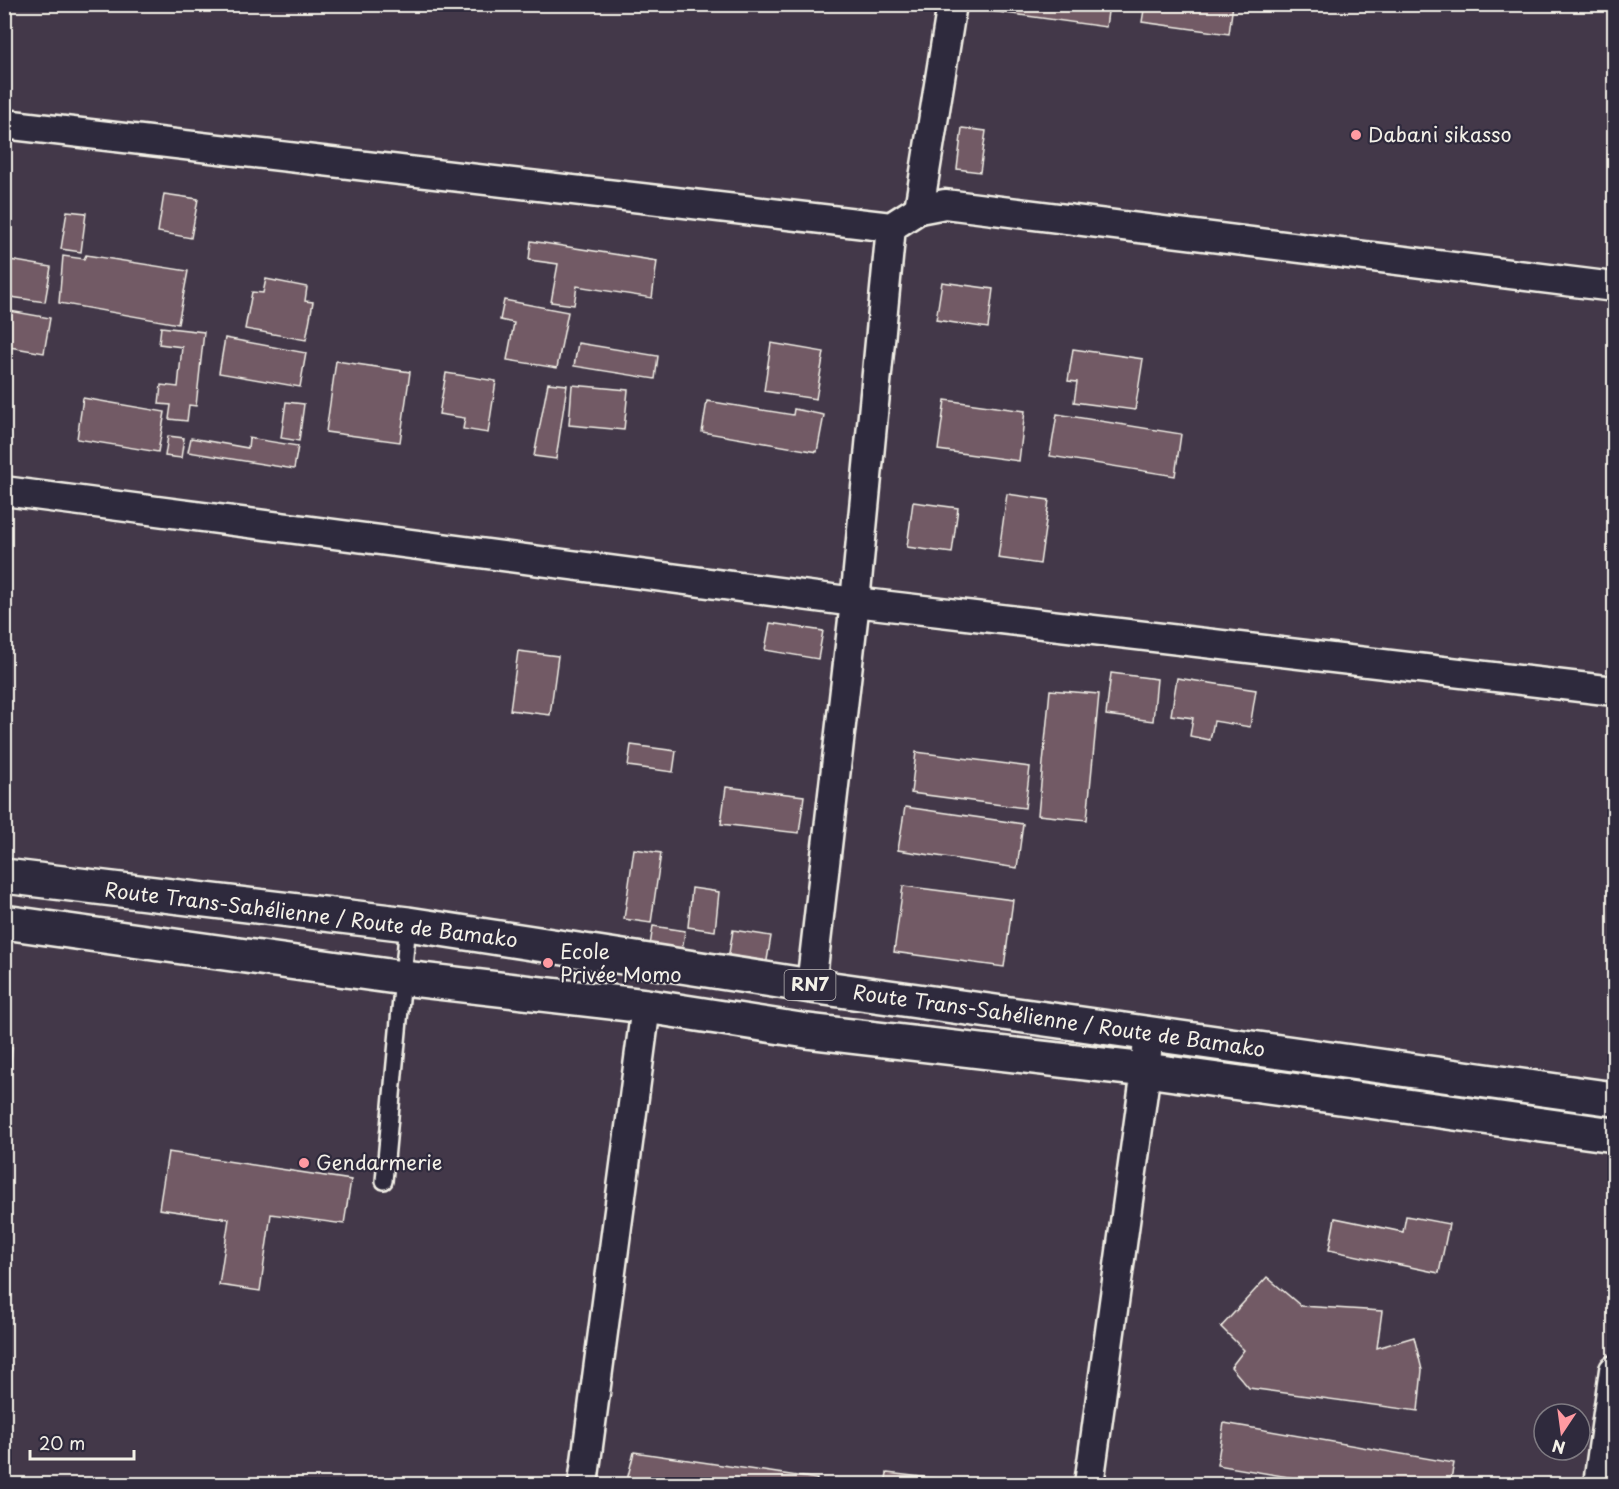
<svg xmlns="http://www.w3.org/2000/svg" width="1619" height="1489" font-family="'Playpen Sans',sans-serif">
<rect width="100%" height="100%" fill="#433849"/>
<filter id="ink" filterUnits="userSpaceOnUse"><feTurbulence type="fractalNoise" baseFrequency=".0167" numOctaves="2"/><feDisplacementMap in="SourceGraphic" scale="12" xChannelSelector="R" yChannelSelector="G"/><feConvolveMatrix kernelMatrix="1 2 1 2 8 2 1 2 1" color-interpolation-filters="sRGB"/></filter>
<g filter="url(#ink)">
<!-- building -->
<g fill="#725a65" stroke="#f4f1e8" stroke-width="1.5">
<polygon points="978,4 1109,4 1106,27 977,9"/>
<polygon points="1145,4 1233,4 1229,34 1142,22"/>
<polygon points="962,128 986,131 980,172 957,169"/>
<polygon points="164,194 198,199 191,238 158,232"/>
<polygon points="67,211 86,213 81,252 61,249"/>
<polygon points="531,241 657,261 652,298 577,286 574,305 551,302 558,264 529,260"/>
<polygon points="86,255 188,271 178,324 59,303 63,256 84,259"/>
<polygon points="4,259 51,267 45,302 4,296"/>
<polygon points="266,279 307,287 305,301 313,302 306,340 245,329 252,292 263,293"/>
<polygon points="942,282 993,289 988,328 936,320"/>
<polygon points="504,300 568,312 557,368 507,360 514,323 500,320"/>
<polygon points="4,310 50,318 44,353 4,346"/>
<polygon points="161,327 204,332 196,406 189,405 187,421 169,419 171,405 159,404 161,385 178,387 182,347 159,344"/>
<polygon points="225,338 306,353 300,387 219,373"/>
<polygon points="578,343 658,356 655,379 574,366"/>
<polygon points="771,343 824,352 816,399 764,391"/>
<polygon points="1073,349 1143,359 1135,410 1074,402 1077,382 1068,381"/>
<polygon points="336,361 410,372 400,442 326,432"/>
<polygon points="446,373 496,381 488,433 463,429 465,418 439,414"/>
<polygon points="548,383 567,385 556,459 534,456"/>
<polygon points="572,385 628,390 624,430 569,425"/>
<polygon points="83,398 165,412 158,452 77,439"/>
<polygon points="945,400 1025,411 1019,461 938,450"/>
<polygon points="707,401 793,415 794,409 824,415 817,452 702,432"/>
<polygon points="286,402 304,404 299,441 281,438"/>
<polygon points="1057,414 1181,434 1175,476 1050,456"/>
<polygon points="168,436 184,438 181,458 165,456"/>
<polygon points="191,438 248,448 249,438 298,446 294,469 188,452"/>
<polygon points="1007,494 1049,500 1040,564 998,558"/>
<polygon points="913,502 958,508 952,553 907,547"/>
<polygon points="770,623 823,631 818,659 765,650"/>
<polygon points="518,651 558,656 550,715 510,710"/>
<polygon points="1111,673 1157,679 1153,721 1106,715"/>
<polygon points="1177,678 1256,690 1250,727 1214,721 1210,740 1190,736 1193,718 1171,715"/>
<polygon points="1050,690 1099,694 1087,820 1038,815"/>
<polygon points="631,745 676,751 673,772 628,766"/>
<polygon points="916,752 1030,767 1025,808 911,793"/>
<polygon points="726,787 804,796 799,833 721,824"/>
<polygon points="905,807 1023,824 1017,868 898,850"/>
<polygon points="634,849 661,853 651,923 624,919"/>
<polygon points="903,886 1013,900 1004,967 894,952"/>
<polygon points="692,888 719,892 715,931 688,927"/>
<polygon points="653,926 685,931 682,951 650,946"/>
<polygon points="733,930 771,936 766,966 728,959"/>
<polygon points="4,1046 12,1047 9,1094 4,1094"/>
<polygon points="168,1152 351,1180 344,1224 271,1214 260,1291 219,1285 229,1219 159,1209"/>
<polygon points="1406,1216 1449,1224 1439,1273 1329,1250 1335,1218 1403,1232"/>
<polygon points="1267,1277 1301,1306 1382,1311 1377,1348 1414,1337 1422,1370 1418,1411 1249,1388 1231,1367 1244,1350 1221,1327"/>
<polygon points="1224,1423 1454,1463 1450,1484 1330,1484 1217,1465"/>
<polygon points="634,1452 817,1479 816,1484 626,1484"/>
<polygon points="887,1473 983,1484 885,1484"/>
</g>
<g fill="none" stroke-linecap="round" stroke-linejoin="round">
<defs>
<polyline id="service" points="384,1181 408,924"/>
<g id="minor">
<polyline points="4,124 891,227 919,209 945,204 1614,287"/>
<polyline points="919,209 952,4"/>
<polyline points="4,491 855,602 1614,691"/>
<polyline points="811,986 855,602 891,227"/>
<polyline points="583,1484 646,1006"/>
<polyline points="1089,1484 1146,1070 1148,1033"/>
<polyline points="1598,1484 1614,1370"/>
</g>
<g id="trunk">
<polyline points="4,876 408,924 811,986 1614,1099"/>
<polyline points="4,922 403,978 646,1006 807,1031 1146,1070 1614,1135"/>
</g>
</defs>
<!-- service casing -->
<use href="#service" stroke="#f4f1e8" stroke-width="20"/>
<!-- minor casing -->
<use href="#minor" stroke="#f4f1e8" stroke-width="33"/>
<!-- trunk casing -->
<use href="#trunk" stroke="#f4f1e8" stroke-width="38"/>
<!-- service -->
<use href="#service" stroke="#2f2a3d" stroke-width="15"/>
<!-- minor -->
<use href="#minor" stroke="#2f2a3d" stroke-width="28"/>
<!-- trunk -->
<use href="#trunk" stroke="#2f2a3d" stroke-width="33"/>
</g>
</g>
<!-- markers -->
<g fill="#ff9aa2" stroke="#2f2a3d" stroke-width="2">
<circle cx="1356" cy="135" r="6"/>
<circle cx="548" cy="963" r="6"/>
<circle cx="304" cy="1163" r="6"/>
</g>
<g text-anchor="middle" stroke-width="4.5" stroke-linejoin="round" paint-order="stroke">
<!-- shield labels -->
<rect fill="#2f2a3d" stroke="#b9b5b5" stroke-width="1.5" x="784.5" y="970" width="51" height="30" rx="4.5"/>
<g font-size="18" font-weight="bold" fill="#f4f1e8">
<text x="810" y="991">RN7</text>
</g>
<!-- poi labels -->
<g font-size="20" fill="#f4f1e8" stroke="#2f2a3d" text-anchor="start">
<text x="1368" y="142">Dabani sikasso</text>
<text x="560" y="959">Ecole<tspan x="560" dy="23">Privée Momo</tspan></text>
<text x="316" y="1170">Gendarmerie</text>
</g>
<!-- street labels -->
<g font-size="20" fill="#f4f1e8" stroke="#2f2a3d">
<text transform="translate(311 915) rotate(7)" y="7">Route Trans-Sahélienne / Route de Bamako</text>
<text transform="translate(1059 1021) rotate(8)" y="7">Route Trans-Sahélienne / Route de Bamako</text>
</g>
</g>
<!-- margin -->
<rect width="1619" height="1489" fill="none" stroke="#2f2a3d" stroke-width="24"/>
<rect x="12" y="12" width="1595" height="1465" fill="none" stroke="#f4f1e8" stroke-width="2" filter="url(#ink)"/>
<!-- north arrow -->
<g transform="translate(1562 1432) rotate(193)"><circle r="28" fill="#2f2a3d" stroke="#7e7a81" stroke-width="1.5"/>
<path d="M0-4.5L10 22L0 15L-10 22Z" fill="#ff9aa2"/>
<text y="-9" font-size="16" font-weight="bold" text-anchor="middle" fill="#f4f1e8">N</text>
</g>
<!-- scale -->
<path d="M30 1450v9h104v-9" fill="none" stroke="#f4f1e8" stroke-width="3"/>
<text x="39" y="1450" font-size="18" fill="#f4f1e8" stroke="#2f2a3d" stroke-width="4.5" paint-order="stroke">20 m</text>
</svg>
